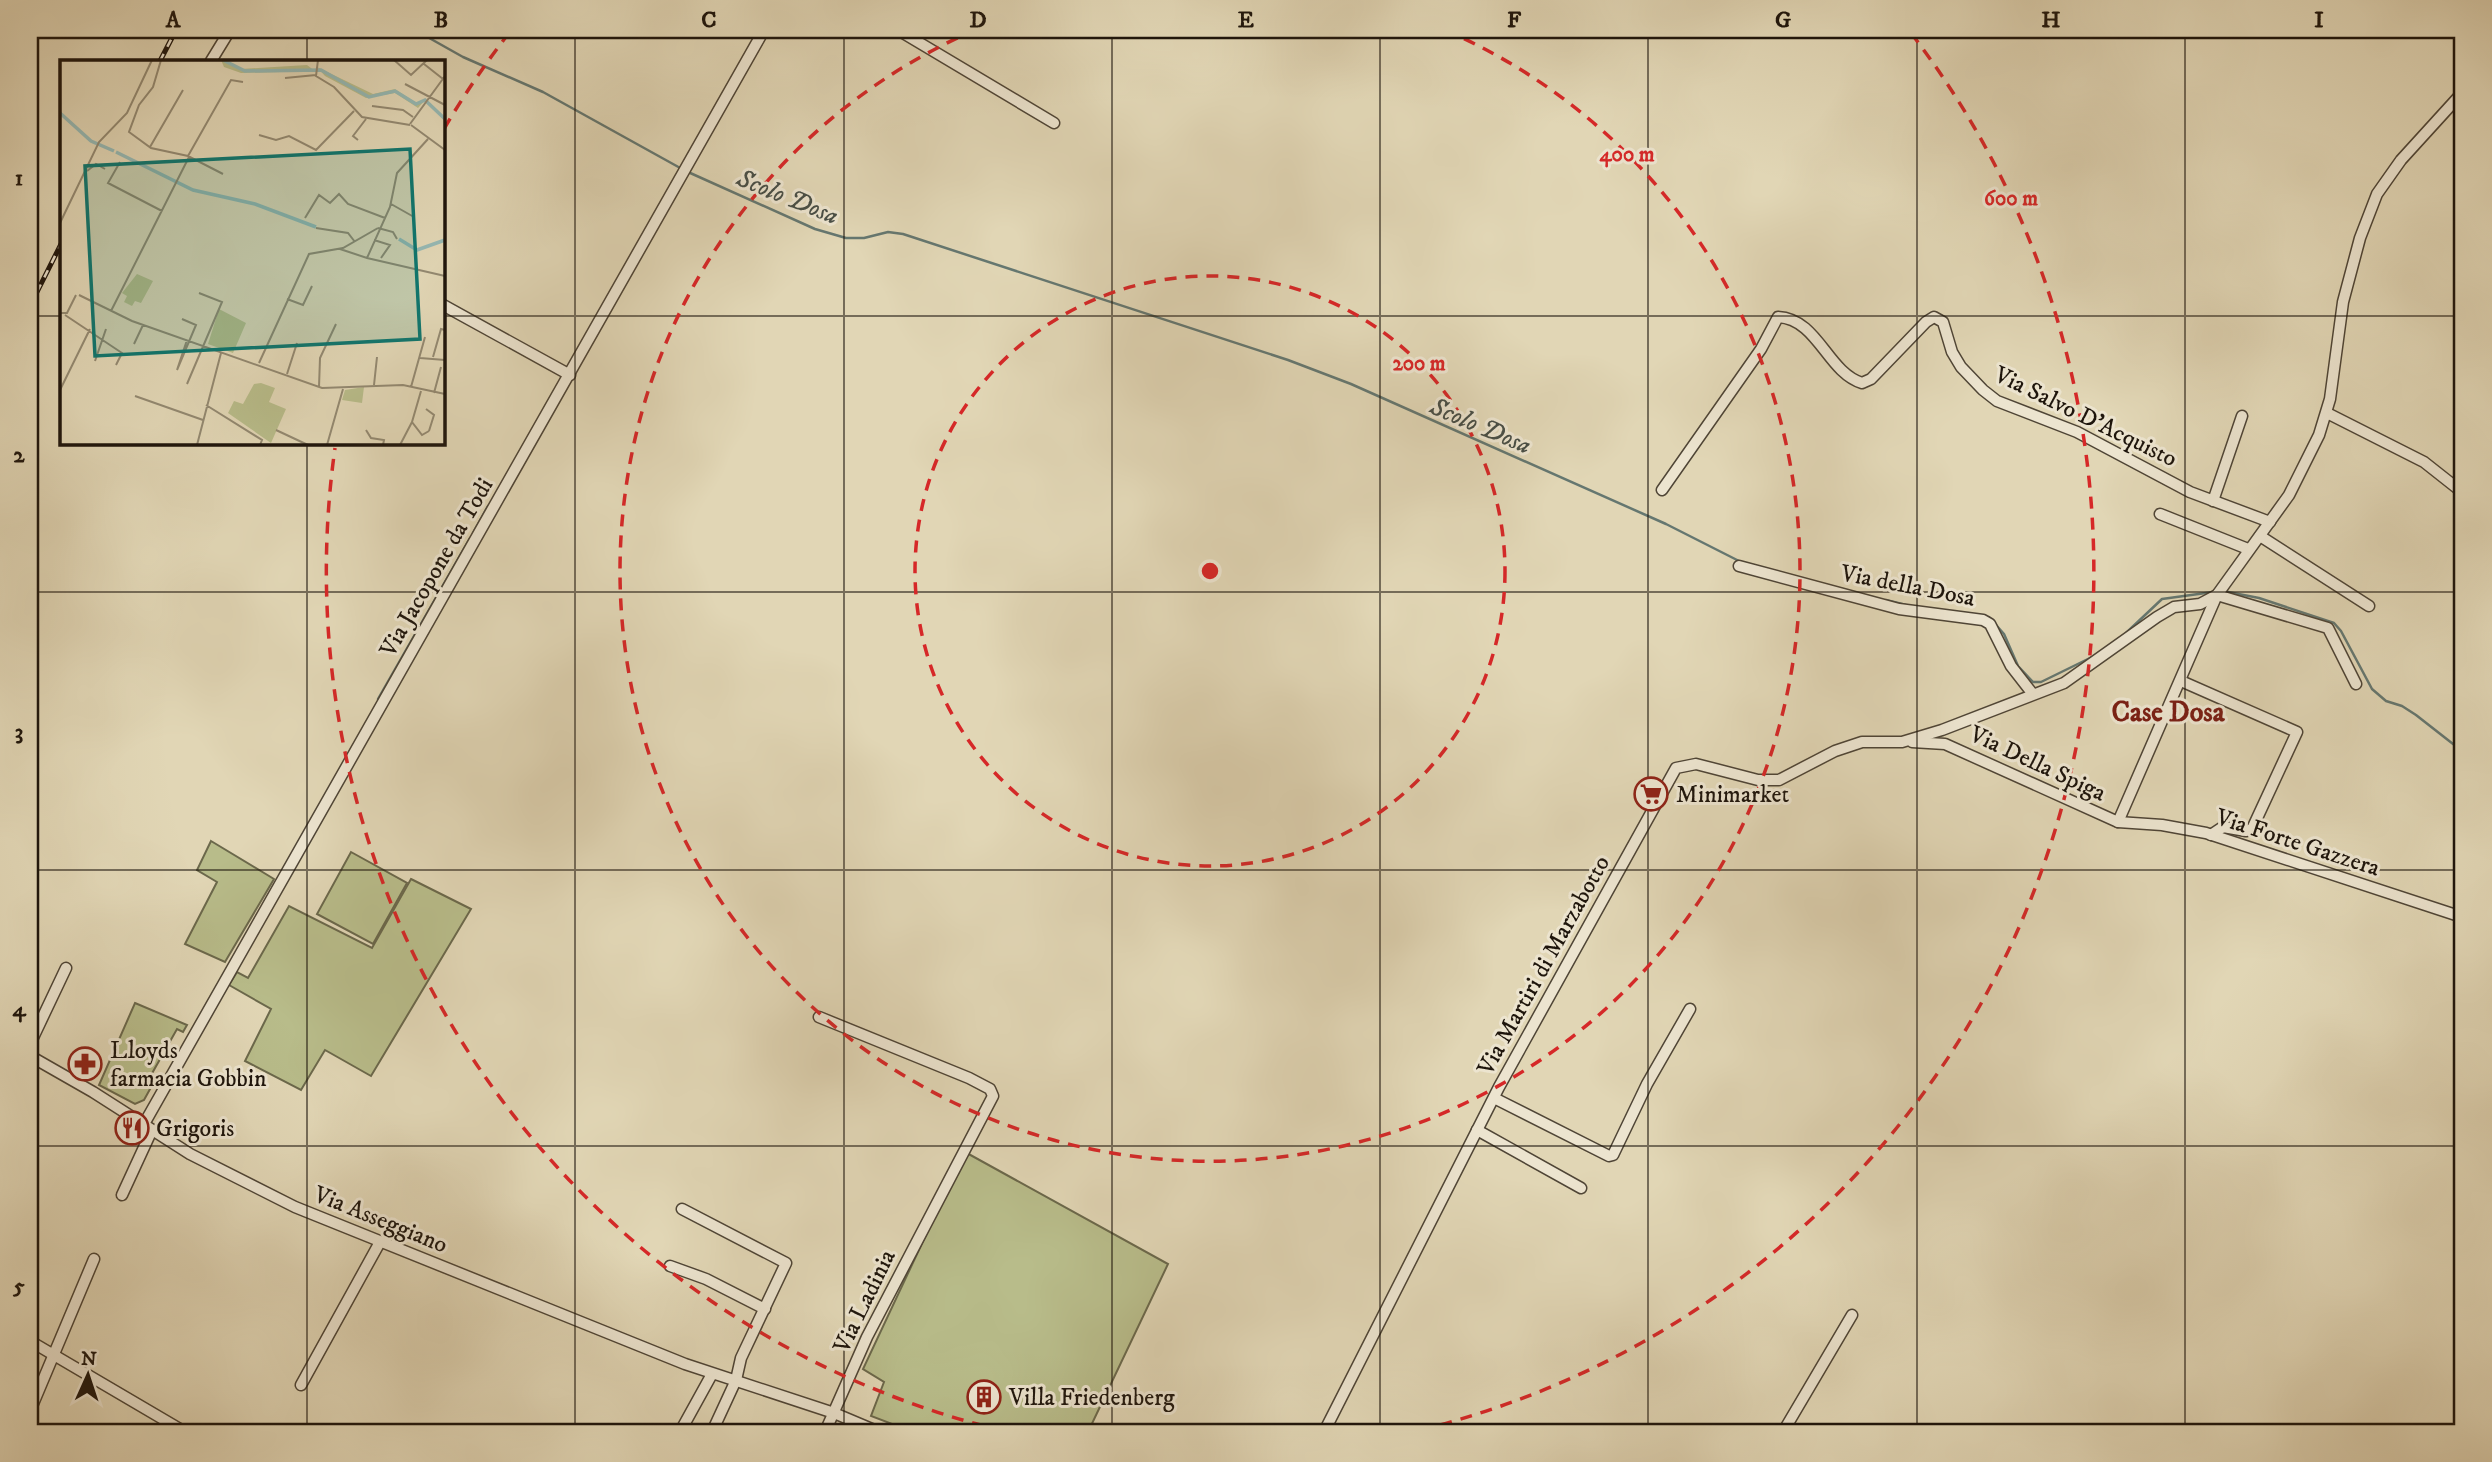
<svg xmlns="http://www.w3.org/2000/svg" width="2492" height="1462" font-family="'IM FELL DW Pica',serif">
<rect width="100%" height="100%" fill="#e1d6b5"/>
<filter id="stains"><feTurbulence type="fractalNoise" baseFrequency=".00286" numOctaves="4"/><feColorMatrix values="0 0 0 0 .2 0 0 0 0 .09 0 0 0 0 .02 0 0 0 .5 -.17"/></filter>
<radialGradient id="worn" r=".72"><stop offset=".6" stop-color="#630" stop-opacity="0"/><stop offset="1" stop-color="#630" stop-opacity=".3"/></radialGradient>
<!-- green -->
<g fill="#b8bc8a" stroke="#6b684b" stroke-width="2">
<polygon points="211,841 274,879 225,962 185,944 217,882 197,870"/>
<polygon points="351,852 407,883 373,944 317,914"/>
<polygon points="411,879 471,909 371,1076 325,1050 301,1090 245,1061 271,1009 229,985 237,972 248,978 289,906 372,948"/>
<polygon points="135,1003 187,1025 183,1032 177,1029 150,1077 155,1080 144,1100 135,1104 99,1085"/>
<polygon points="965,1152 1168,1264 1088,1432 913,1432 871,1416 884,1382 863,1369"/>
</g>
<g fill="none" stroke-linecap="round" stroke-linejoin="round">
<!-- stream -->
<g stroke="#657770" stroke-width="2.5">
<polyline points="415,30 463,57 543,92 682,169"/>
<polyline points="688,172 815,229 846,238 864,238 888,232 903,234 1288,360 1351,384 1666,524 1741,562"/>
<polyline points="473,533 488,506"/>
<polyline points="2223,591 2259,598 2334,623 2341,631 2372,689 2386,701 2402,706 2416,715 2462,751"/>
<polyline points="1886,600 1906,605"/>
<polyline points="1989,617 2004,634 2018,666 2033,682 2041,682 2092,657"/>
<polyline points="2126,633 2162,599 2213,592"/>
<polyline points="378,699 470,538"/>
</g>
<defs>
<g id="minor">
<polyline points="150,30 153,32"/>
<polyline points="898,30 1054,123"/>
<polyline points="211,61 230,30"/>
<polyline points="443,305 570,375"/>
<polyline points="2327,413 2424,462 2462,492"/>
<path d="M1662,490L1761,349L1778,317C1818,319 1827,372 1862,383L1871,379L1926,322L1934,317L1943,322L1952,352L1961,367L1983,390L1997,401L2077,432L2190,492L2270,522"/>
<polyline points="2213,501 2242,416"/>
<polyline points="2160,514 2248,549"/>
<polyline points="2260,536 2369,606"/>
<polyline points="1739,566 1899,609 1983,620 1990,624 2011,666 2032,693"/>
<polyline points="2217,595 2328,628 2356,684"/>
<polyline points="2181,681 2297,732 2252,829 2246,831 2223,827 2211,835"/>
<polyline points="1912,742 1945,744 2118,822 2217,595 2289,495 2319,435 2330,399 2343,302 2360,238 2377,194 2401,160 2462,93"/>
<polyline points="2118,822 2162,825 2206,833 2462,917"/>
<polyline points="819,1017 969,1078 990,1089 993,1096 867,1337 825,1432"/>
<polyline points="30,1044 66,968"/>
<polyline points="30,1056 93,1092 190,1154 295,1207 685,1364 834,1413 879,1432"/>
<polyline points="1494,1098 1609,1156 1613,1155 1647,1084 1690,1009"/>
<polyline points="144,1124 764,30"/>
<polyline points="1477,1130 1581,1188"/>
<polyline points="122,1195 152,1130"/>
<polyline points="682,1209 786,1263 741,1358 736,1380 712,1432"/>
<polyline points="670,1266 706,1279 765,1309"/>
<polyline points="30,1341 185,1432"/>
<polyline points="301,1385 380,1242"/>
<polyline points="30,1411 94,1259"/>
<polyline points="680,1432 712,1374"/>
<polyline points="1324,1432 1499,1087 1676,768 1696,764 1758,780 1779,780 1835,751 1862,742 1902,742 1942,730 2064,683 2157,617 2174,607 2200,604 2217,595"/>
<polyline points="1783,1432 1852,1315"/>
</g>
</defs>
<!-- minor casing -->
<use href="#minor" stroke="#4f4536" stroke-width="13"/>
<!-- minor -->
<use href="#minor" stroke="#ece4cf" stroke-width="10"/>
<defs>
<g id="rail">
<polyline points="160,61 176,30"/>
<polyline points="30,306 61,244"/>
</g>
</defs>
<!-- rail casing -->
<use href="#rail" stroke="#1e150c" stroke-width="5"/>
<!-- rail -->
<use href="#rail" stroke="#ece4cf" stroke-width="2.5" stroke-dasharray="8" stroke-linecap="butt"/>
</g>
<!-- grid -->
<path fill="none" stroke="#1e150c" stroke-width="2" stroke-opacity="0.55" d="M307,30V61M575,30V1432M844,30V1432M1112,30V1432M1380,30V1432M1648,30V1432M1917,30V1432M2185,30V1432M30,316H61M443,316H2462M307,443V1432M30,592H2462M30,870H2462M30,1146H2462"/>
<!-- distance rings -->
<g fill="none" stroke="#d62828" stroke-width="3.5" stroke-dasharray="12 9">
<circle cx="1210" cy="571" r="295"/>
<path d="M1445 30A590 590 0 1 1 975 30"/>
<path d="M1004 1431A884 884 0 0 1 335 448M444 129A884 884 0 0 1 509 33M1911 33A884 884 0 0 1 1416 1431"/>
</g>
<!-- icons -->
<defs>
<symbol id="supermarket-ring" viewBox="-11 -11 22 22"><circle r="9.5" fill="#ece4cf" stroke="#8f2418" stroke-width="1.5"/><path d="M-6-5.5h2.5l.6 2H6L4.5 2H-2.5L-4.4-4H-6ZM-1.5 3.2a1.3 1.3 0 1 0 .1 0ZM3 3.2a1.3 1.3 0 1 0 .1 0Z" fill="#8f2418"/></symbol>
<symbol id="pharmacy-ring" viewBox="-11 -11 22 22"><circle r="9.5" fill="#ece4cf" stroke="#8f2418" stroke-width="1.5"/><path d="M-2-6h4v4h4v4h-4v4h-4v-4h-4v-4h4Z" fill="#8f2418"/></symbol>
<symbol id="restaurant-ring" viewBox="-11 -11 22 22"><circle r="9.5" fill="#ece4cf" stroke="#8f2418" stroke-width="1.5"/><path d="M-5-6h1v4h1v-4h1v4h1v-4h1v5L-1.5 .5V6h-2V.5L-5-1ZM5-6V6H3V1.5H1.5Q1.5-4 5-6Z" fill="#8f2418"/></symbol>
<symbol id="building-ring" viewBox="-11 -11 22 22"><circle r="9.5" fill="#ece4cf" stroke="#8f2418" stroke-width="1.5"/><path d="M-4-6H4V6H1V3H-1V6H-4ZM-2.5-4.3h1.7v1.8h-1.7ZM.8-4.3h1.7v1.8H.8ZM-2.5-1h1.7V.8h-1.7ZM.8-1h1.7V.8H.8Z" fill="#8f2418"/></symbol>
</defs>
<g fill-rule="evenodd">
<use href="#supermarket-ring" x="1632" y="775" width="38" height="38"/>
<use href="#pharmacy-ring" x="66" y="1045" width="38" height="38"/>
<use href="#restaurant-ring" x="113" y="1109" width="38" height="38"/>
<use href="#building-ring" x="965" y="1378" width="38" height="38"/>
</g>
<g text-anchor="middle" stroke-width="6" stroke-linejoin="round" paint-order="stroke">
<!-- street labels -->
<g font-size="24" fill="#1e150c" stroke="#ece4cf">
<text transform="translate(2086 416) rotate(26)" y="8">Via Salvo D'Acquisto</text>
<text transform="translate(436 567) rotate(-60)" y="8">Via Jacopone da Todi</text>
<text transform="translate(1908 585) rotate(11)" y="8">Via della Dosa</text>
<text transform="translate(2038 763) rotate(25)" y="8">Via Della Spiga</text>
<text transform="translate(2298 842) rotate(18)" y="8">Via Forte Gazzera</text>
<text transform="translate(1543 965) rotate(-61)" y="8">Via Martiri di Marzabotto</text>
<text transform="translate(381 1219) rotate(22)" y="8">Via Asseggiano</text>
<text transform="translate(864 1301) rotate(-64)" y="8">Via Ladinia</text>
</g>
<!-- poi labels -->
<g font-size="24" fill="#1e150c" stroke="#ece4cf" text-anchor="start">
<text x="1676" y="802">Minimarket</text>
<text x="110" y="1058">Lloyds<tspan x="110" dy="28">farmacia Gobbin</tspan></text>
<text x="156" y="1136">Grigoris</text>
<text x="1009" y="1405">Villa Friedenberg</text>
</g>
<!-- water labels -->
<g font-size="26" font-style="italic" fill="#484e46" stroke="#ece4cf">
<text transform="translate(788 196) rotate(22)" y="9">Scolo Dosa</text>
<text transform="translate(1481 425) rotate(23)" y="9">Scolo Dosa</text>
</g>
<!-- quarter labels -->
<g font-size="28" font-weight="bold" fill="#7a1f14" stroke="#ece4cf">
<text x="2168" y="721">Case Dosa</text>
</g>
</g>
<!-- overview -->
<g transform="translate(60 60)">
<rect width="385" height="385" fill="#e1d6b5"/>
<path d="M161,0L180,9L247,5L255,11L181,13L164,7ZM257,7L313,34L335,29L356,43L366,39L358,48L335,33L306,38L265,16ZM77,214L93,221L81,243L75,241L72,246L64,242L67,236L62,233ZM159,249L186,263L173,293L148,284ZM201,323L215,328L209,342L226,349L211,383L168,353L174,341L183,344L194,324ZM304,327L302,343L282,340L285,330Z" fill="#b8bc8a"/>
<path fill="none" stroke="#95b8b3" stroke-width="3.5" d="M163,0L185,11L261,10L309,37L335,31L356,44L365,40L385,59M0,53L31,81L54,91M56,92L133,130L195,144L256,167M339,179L357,190L385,180"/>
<path fill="none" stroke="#938971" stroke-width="2" d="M101,0L93,27L79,45L69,72L91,88L128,96L163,114M258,0L256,16L274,27L302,57L350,65M334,0L351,15L367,0M364,4L383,19M225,18L256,15M345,24L385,45M312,46L343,50L353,57M350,64L385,16M351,65L385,90M199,75L216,80L229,76L256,90L294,51M298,80L293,76L306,59M90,87L123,30M128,96L171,20L183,22M60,102L48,123L102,151M27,111L36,104L45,109M331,144L354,157M245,158L259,135L270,143L279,134L288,144L325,158M0,163L39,82L67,53L92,0M256,168L288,173L295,182M318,168L333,172L337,179M314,180L330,185L321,198M280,189L307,198L330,147L337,113L368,79M307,198L385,216M19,235L72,261L262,328L343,325L385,334M227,239L243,245L252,226M51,251L129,97M0,253H7L16,235M5,255L62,293L56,305M74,284L83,265M373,297L381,269L385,270M360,298L385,300M35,301L46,269M199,303L249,194L283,188L318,168M117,310L136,265L122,259M117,310L127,280M227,314L237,283M127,324L162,242L139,233M314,325L317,297M259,327L260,298L276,264M351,327L365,277M0,330L30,269M361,331L352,362L362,375L369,371M374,333L381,307M75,336L143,360M146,345L202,380L200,385M366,349L374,355L369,371M216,370L248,385M306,370L311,378L324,380L323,385M137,385L161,293M267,385L283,329M340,385L352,362"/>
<path fill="#0f766e" fill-opacity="0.15" stroke="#0f766e" stroke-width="3.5" d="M350,89L360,279L35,296L25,106Z"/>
<rect width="385" height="385" fill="none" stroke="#1e150c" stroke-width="3.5"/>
</g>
<circle cx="1210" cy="571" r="10" fill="#d62828" stroke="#ece4cf" stroke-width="3.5"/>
<g font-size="21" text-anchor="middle" font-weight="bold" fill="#d62828" stroke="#ece4cf" stroke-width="6" stroke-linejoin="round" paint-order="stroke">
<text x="1627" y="161">400 m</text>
<text x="2011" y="205">600 m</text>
<text x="1419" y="370">200 m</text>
</g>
<!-- margin -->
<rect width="2492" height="1462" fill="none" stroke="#e1d6b5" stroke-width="77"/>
<!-- north arrow -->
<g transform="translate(88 1375) rotate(3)" stroke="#ece4cf" stroke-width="5" paint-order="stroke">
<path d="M0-5L12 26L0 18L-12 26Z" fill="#1e150c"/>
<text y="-10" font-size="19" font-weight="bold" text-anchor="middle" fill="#1e150c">N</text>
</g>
<rect x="38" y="38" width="2416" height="1386" fill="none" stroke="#1e150c" stroke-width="2.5"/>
<g font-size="23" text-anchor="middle" font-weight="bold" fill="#1e150c">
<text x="173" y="27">A</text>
<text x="441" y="27">B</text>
<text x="709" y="27">C</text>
<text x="978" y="27">D</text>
<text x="1246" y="27">E</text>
<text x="1514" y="27">F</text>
<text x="1783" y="27">G</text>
<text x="2051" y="27">H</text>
<text x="2319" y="27">I</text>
<text x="19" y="185">1</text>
<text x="19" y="462">2</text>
<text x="19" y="739">3</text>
<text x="19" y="1016">4</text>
<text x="19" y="1293">5</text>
</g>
<rect width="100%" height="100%" filter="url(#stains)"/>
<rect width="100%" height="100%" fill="url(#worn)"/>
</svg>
